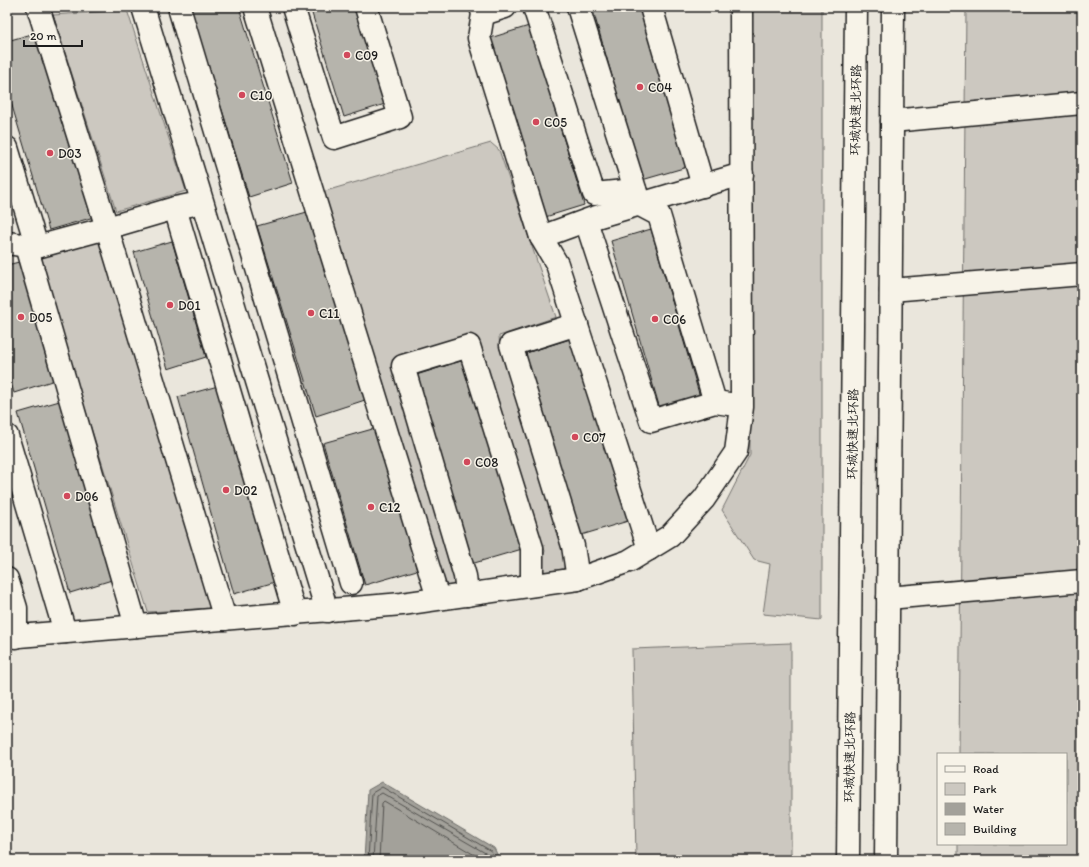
<svg xmlns="http://www.w3.org/2000/svg" width="1089" height="867" font-family="Itim,'LXGW WenKai TC',sans-serif">
<rect width="100%" height="100%" fill="#eae6dc"/>
<filter id="ink" filterUnits="userSpaceOnUse"><feTurbulence type="fractalNoise" baseFrequency=".025" numOctaves="2"/><feDisplacementMap in="SourceGraphic" scale="8" xChannelSelector="R" yChannelSelector="G"/><feConvolveMatrix kernelMatrix="1 2 1 2 8 2 1 2 1" color-interpolation-filters="sRGB"/></filter>
<g filter="url(#ink)">
<!-- green -->
<g fill="#ccc8c0" stroke="#74726e">
<polygon points="746,7 822,7 822,620 763,614 770,564 754,560 722,510 750,455"/>
<polygon points="966,7 1082,7 1082,860 958,860 958,844 1066,844 1066,754 959,754"/>
<polygon points="127,10 186,191 116,211 53,15"/>
<polygon points="491,143 499,150 556,317 499,336 500,349 566,548 564,569 538,573 545,551 476,340 467,335 392,360 454,567 455,585 445,586 322,192"/>
<polygon points="102,241 211,608 148,612 38,256"/>
<polygon points="791,643 791,860 636,860 632,649"/>
</g>
<!-- water -->
<polygon fill="#a3a19a" stroke="#6d6c68" points="382,782 494,848 500,860 364,860 368,790"/>
<g fill="none" stroke-linecap="round" stroke-linejoin="round">
<!-- shore -->
<g stroke="#52514e" stroke-width="1">
<polyline points="368,860 372,793 382,787 491,851 495,860"/>
<polyline points="373,860 377,796 382,793 487,854 490,860"/>
<polyline points="379,860 382,803 384,801 483,860"/>
</g>
</g>
<!-- building -->
<g fill="#b6b4ac" stroke="#1c1c1c">
<polygon points="190,7 239,7 293,183 249,197"/>
<polygon points="310,7 354,7 385,104 344,117"/>
<polygon points="592,7 641,7 687,167 642,180"/>
<polygon points="529,26 584,205 542,218 487,39"/>
<polygon points="39,32 94,217 49,230 7,89 7,41"/>
<polygon points="307,212 365,400 316,416 257,226"/>
<polygon points="651,229 700,397 660,409 611,241"/>
<polygon points="172,241 206,357 168,369 134,252"/>
<polygon points="19,262 55,380 14,393 7,369 7,265"/>
<polygon points="573,338 628,521 578,536 523,354"/>
<polygon points="464,360 522,549 471,564 413,376"/>
<polygon points="218,386 275,582 234,594 178,397"/>
<polygon points="63,400 115,579 70,593 18,413"/>
<polygon points="376,428 417,570 365,585 323,443"/>
</g>
<g fill="none" stroke-linecap="round" stroke-linejoin="round">
<defs>
<g id="minor">
<polyline points="38,7 107,228 225,619"/>
<polyline points="143,7 327,611"/>
<polyline points="255,7 438,598"/>
<polyline points="293,7 334,138 400,117 366,7"/>
<polyline points="481,7 483,14 479,38 541,237 557,264 649,549"/>
<polyline points="534,7 594,194 635,190"/>
<polyline points="578,7 640,205 659,215 715,402"/>
<polyline points="651,7 703,186"/>
<polyline points="180,11 351,583"/>
<polyline points="483,14 505,7"/>
<polyline points="892,121 1082,103"/>
<polyline points="7,148 37,247"/>
<polyline points="175,208 295,614"/>
<polyline points="586,221 651,421 715,402 729,404"/>
<polyline points="541,237 593,218 742,174"/>
<polyline points="7,243 37,247 107,228 175,208 190,205"/>
<polyline points="26,246 136,626"/>
<polyline points="891,290 1082,274"/>
<polyline points="577,324 511,345 573,546 578,579"/>
<polyline points="7,436 65,632"/>
<polyline points="7,579 16,608 16,637"/>
<polyline points="467,595 465,576 403,366 469,346 532,548 532,585"/>
<polyline points="888,598 1082,581"/>
<polyline points="7,637 402,604 578,579 629,561 670,536 704,499 736,452 742,407 741,7"/>
</g>
<g id="trunk">
<polyline points="848,860 856,7"/>
<polyline points="886,860 893,7"/>
</g>
</defs>
<!-- minor casing -->
<use href="#minor" stroke="#1c1c1c" stroke-width="25"/>
<!-- trunk casing -->
<use href="#trunk" stroke="#1c1c1c" stroke-width="25"/>
<!-- minor -->
<use href="#minor" stroke="#f7f3e8" stroke-width="22"/>
<!-- trunk -->
<use href="#trunk" stroke="#f7f3e8" stroke-width="22"/>
</g>
</g>
<!-- markers -->
<g fill="#d1495b" stroke="#f7f3e8" stroke-width="1.5">
<circle cx="347" cy="55" r="4"/>
<circle cx="640" cy="87" r="4"/>
<circle cx="242" cy="95" r="4"/>
<circle cx="536" cy="122" r="4"/>
<circle cx="50" cy="153" r="4"/>
<circle cx="170" cy="305" r="4"/>
<circle cx="311" cy="313" r="4"/>
<circle cx="21" cy="317" r="4"/>
<circle cx="655" cy="319" r="4"/>
<circle cx="575" cy="437" r="4"/>
<circle cx="467" cy="462" r="4"/>
<circle cx="226" cy="490" r="4"/>
<circle cx="67" cy="496" r="4"/>
<circle cx="371" cy="507" r="4"/>
</g>
<g text-anchor="middle" stroke-width="3" stroke-linejoin="round" paint-order="stroke">
<!-- poi labels -->
<g font-size="13" fill="#1c1c1c" stroke="#f7f3e8" text-anchor="start">
<text x="355" y="60">C09</text>
<text x="648" y="92">C04</text>
<text x="250" y="100">C10</text>
<text x="544" y="127">C05</text>
<text x="58" y="158">D03</text>
<text x="178" y="310">D01</text>
<text x="319" y="318">C11</text>
<text x="29" y="322">D05</text>
<text x="663" y="324">C06</text>
<text x="583" y="442">C07</text>
<text x="475" y="467">C08</text>
<text x="234" y="495">D02</text>
<text x="75" y="501">D06</text>
<text x="379" y="512">C12</text>
</g>
<!-- street labels -->
<g font-size="13" fill="#1c1c1c" stroke="#f7f3e8">
<text transform="translate(855 110) rotate(-89)" y="5">环城快速北环路</text>
<text transform="translate(852 434) rotate(-89)" y="5">环城快速北环路</text>
<text transform="translate(849 757) rotate(-89)" y="5">环城快速北环路</text>
</g>
</g>
<!-- margin -->
<rect width="1089" height="867" fill="none" stroke="#f7f3e8" stroke-width="24"/>
<rect x="12" y="12" width="1065" height="843" fill="none" stroke="#1c1c1c" stroke-width="1.5" filter="url(#ink)"/>
<!-- legend -->
<rect x="937" y="753" width="130" height="92" fill="#f7f3e8" stroke="#9f9d96"/>
<rect x="945" y="766" width="20" height="6" fill="#f7f3e8" stroke="#9f9d96"/>
<text x="973" y="773" font-size="12" fill="#1c1c1c">Road</text>
<rect x="945" y="783" width="20" height="12" fill="#ccc8c0" stroke="#9f9d96"/>
<text x="973" y="793" font-size="12" fill="#1c1c1c">Park</text>
<rect x="945" y="803" width="20" height="12" fill="#a3a19a" stroke="#9f9d96"/>
<text x="973" y="813" font-size="12" fill="#1c1c1c">Water</text>
<rect x="945" y="823" width="20" height="12" fill="#b6b4ac" stroke="#9f9d96"/>
<text x="973" y="833" font-size="12" fill="#1c1c1c">Building</text>
<!-- scale -->
<path d="M24 40v6h58v-6" fill="none" stroke="#1c1c1c" stroke-width="2"/>
<text x="30" y="40" font-size="12" fill="#1c1c1c" stroke="#f7f3e8" stroke-width="3" paint-order="stroke">20 m</text>
</svg>
